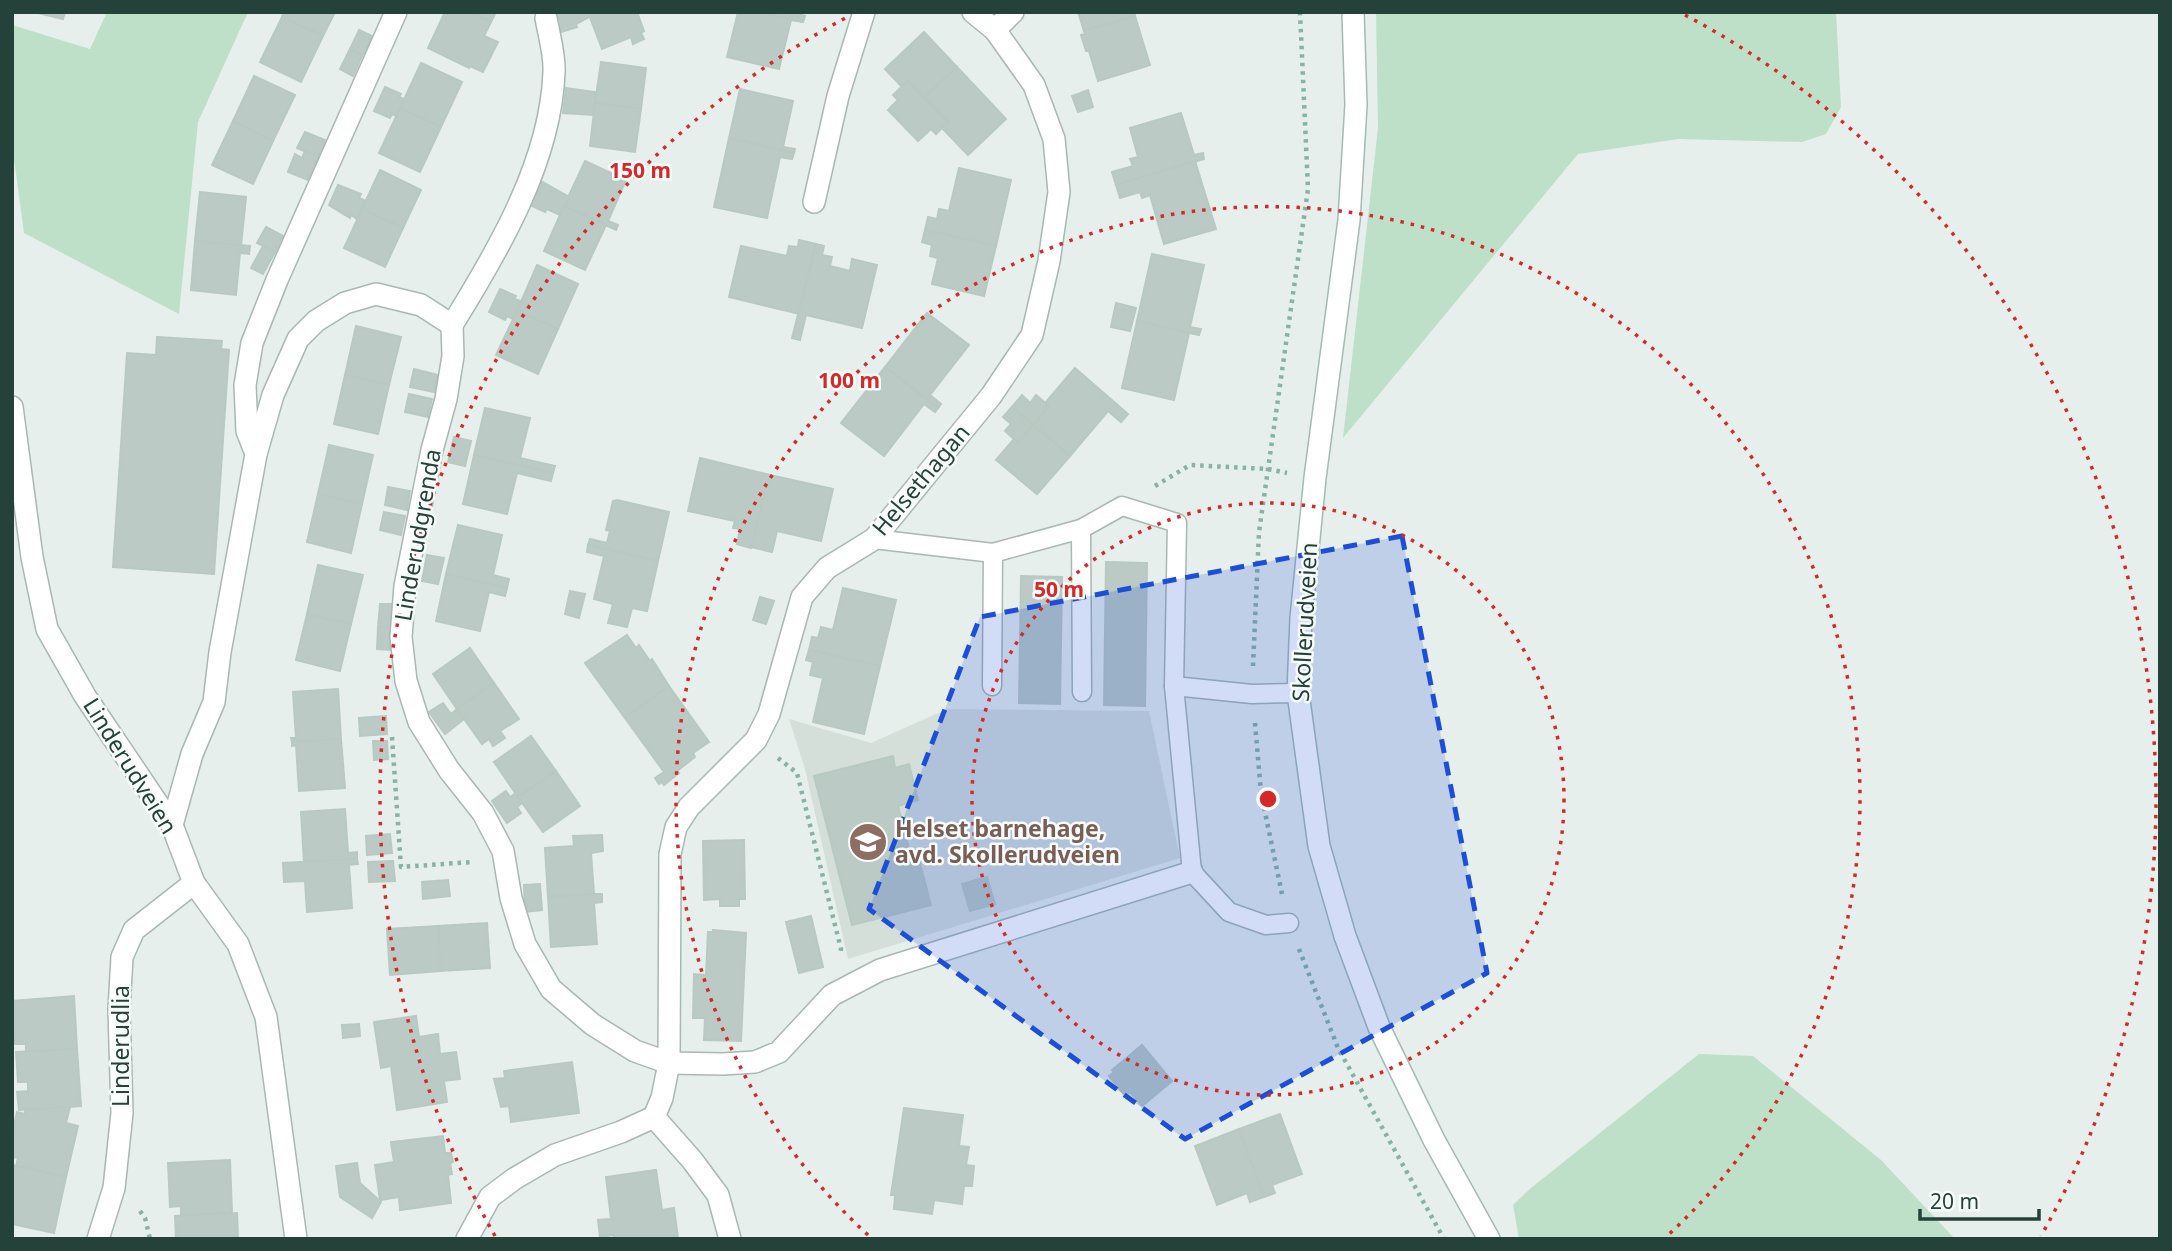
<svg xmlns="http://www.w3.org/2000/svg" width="2172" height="1251" font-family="'Noto Sans',sans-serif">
<rect width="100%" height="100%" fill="#e6efeb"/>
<!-- built -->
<polygon fill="#d4dfda" points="947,709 1149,711 1180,858 848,959 805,769 789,719 871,743"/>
<!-- green -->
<g fill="#bfe0c8">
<polygon points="107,12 248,12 198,122 179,314 24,233 12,144 12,25 90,49"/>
<polygon points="1376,12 1836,12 1841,107 1826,134 1802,142 1678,139 1578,154 1343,438 1378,128"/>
<polygon points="1699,1054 1753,1056 1881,1160 1955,1239 1519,1239 1513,1205 1531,1188"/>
</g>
<!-- building -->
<g fill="#bbcac4" stroke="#b8c9c2" stroke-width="2">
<polygon points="34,12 65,12 63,19"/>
<polygon points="284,12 335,12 323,36 282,17"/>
<polygon points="470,12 496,12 491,22"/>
<polygon points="470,12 491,22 484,36 498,42 483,72 470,66 469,68 428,48 445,12"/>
<polygon points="553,12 588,12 589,17 576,24 577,27 561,32"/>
<polygon points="588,12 637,12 644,31 641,33 644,39 633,44 631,37 602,49"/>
<polygon points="738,12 761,12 803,22 791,20 779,69 727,57"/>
<polygon points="761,12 792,12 805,16 803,22"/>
<polygon points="1078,12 1134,12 1135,16 1084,31"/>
<polygon points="1135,16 1150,65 1098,81 1089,51 1086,51 1081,35 1085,34 1084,31"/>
<polygon points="282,17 323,36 301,82 260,62"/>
<polygon points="359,30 372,36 362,56 350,49"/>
<polygon points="924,32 957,67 924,98 908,81 902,87 885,69"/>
<polygon points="350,49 362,56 353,76 340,69"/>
<polygon points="601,62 646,68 641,109 595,103"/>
<polygon points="421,63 462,82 441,127 400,108"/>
<polygon points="957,67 1006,119 968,155 942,128 948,122 924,98"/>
<polygon points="254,76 295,95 273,141 233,121"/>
<polygon points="908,81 948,122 936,134 931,129 918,141 888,110 898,100 893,95"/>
<polygon points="385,87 401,94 399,97 404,99 396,116 392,114 390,118 374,111"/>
<polygon points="566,88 595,92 594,115 563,113"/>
<polygon points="740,89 793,101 783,147 795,149 794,153 729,138"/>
<polygon points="1088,90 1093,107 1078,112 1072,96"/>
<polygon points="595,103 641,109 635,152 590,146"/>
<polygon points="400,108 441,127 420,172 379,153"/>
<polygon points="1181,113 1194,155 1203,153 1204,159 1116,185 1112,172 1133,166 1130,159 1138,157 1130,128"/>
<polygon points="233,121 273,141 253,184 212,165"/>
<polygon points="305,132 325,140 318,157 297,148"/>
<polygon points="729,138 794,153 792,159 780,157 767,218 714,207"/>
<polygon points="305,151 318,157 308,180 288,172 295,154 302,158"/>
<polygon points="585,161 626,180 608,221 618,225 616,230 564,206"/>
<polygon points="1195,161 1216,229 1164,244 1150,195 1142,198 1140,192 1120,198 1116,185"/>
<polygon points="959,168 1011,180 996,246 925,230 928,217 937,219 939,209 949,211"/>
<polygon points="380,170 421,190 403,228 362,209"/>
<polygon points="541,181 569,197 560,215 547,209 545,212 530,205"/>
<polygon points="338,185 361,194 359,198 366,201 357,219 351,215 350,218 329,205"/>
<polygon points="200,192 246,197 241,246 195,241"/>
<polygon points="564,206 606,225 585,270 544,251"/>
<polygon points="362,209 403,228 385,267 344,248"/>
<polygon points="266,227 283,236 275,252 257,243"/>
<polygon points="925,230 996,246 984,296 932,284 938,258 930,256 932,245 922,242"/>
<polygon points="799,240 816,244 800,314 729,297 741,246 787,256 789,246 798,247"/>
<polygon points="195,241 250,246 249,254 240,253 236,295 191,290"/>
<polygon points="816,244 824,246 822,255 832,257 830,266 850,271 852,259 877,265 862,328 806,315 800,340 792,338"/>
<polygon points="263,246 275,252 263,274 251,268"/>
<polygon points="1152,254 1204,265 1190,327 1201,329 1199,335 1137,321"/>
<polygon points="537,265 578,284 558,329 517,311"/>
<polygon points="500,289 516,296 514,299 521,301 513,319 507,316 505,320 489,312"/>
<polygon points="1116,303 1136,308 1130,331 1111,327"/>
<polygon points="517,311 558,329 538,374 496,355"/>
<polygon points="927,313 969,345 930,395 941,404 938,408 885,367"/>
<polygon points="1137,321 1189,333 1174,400 1122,388"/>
<polygon points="356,326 401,337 389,385 345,375"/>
<polygon points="157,337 222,341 221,349 229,350 214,574 113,567 127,353 156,355"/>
<polygon points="885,367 938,408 935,412 924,404 884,456 841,423"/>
<polygon points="1075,368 1128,414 1121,422 1108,411 1070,456 1033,425 1049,406 1045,403"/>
<polygon points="414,369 438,375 434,392 410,387"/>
<polygon points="345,375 389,385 378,434 334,424"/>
<polygon points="409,394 432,399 428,417 405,412"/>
<polygon points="1022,395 1030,403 1036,395 1049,406 1033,425 1012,407"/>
<polygon points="1012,407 1033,425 1018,443 1005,431 1011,424 1003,417"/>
<polygon points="485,408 530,418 520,458 555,466 553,473 474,455"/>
<polygon points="1033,425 1070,456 1037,494 996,460 1014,439 1018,443"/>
<polygon points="454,437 471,441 465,466 448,462"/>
<polygon points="329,445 373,455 362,504 318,494"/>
<polygon points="474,455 553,473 551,481 517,473 507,514 463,504"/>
<polygon points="700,458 770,475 751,548 737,544 740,529 733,528 735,521 688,511"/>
<polygon points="770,475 833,489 821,541 777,531 772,552 751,547"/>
<polygon points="388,487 410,491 407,510 385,505"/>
<polygon points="318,494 362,504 351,553 307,542"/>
<polygon points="617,500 669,512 658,561 588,545 590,539 607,543 610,531 606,530 613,501"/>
<polygon points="384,512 405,516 401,535 380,530"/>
<polygon points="458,525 502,535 493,575 509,579 507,588 446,574"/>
<polygon points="588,545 658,561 647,611 632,608 627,627 608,623 613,604 594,599 604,556 587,552"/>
<polygon points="427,555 444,558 438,584 422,581"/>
<polygon points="1106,562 1147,563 1145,706 1104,705"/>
<polygon points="318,565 363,575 351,624 307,614"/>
<polygon points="446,574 507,588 505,596 489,592 480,631 436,621"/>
<polygon points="1021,576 1062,577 1060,704 1019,703"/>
<polygon points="843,588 896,600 880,666 809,650 812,637 818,638 821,627 833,630"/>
<polygon points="570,591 585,594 579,618 565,614"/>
<polygon points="760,597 774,601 766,624 753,620"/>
<polygon points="380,604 393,604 391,628 378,627"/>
<polygon points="307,614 351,624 340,671 296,660"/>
<polygon points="378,627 391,628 390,650 377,649"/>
<polygon points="627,635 636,648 639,645 650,661 652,659 669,686 625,718 585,663"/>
<polygon points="470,648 494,683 457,709 433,674"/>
<polygon points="809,650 880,666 864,734 813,722 823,678 810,675 813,662 806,660"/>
<polygon points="494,683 519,719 500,731 505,738 493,746 489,739 482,744 457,709"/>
<polygon points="669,686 709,742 693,753 695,757 677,771 679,773 664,785 662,782 659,784 655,778 664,772 625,718"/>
<polygon points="338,689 341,739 292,742 291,738 296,738 293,692"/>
<polygon points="443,703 451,714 457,709 464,719 445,734 429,712"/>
<polygon points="386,716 387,734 360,736 359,718"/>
<polygon points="531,736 556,771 518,797 494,762"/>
<polygon points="341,739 345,788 299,791 296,745 292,746 292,742"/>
<polygon points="373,741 387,741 388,759 374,760"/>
<polygon points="893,756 895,768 909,764 918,800 898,806 911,857 918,856 931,905 852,925 814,776"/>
<polygon points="556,771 580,806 543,832 518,797"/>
<polygon points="506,791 510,797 516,793 522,803 517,807 521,813 507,823 492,801"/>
<polygon points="345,809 348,853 357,852 357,859 304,862 301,812"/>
<polygon points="390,834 392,853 367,855 366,836"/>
<polygon points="602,835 603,851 591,853 594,894 548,897 545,848 574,846 573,836"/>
<polygon points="744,840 745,899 739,899 739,906 720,906 720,899 704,900 703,841"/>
<polygon points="357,859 358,864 349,865 352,908 307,912 305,881 284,882 283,863"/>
<polygon points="393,861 395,881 369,882 368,862"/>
<polygon points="987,877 995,904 970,911 962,884"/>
<polygon points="448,880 450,896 423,899 422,882"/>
<polygon points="540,884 542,910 525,912 524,885"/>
<polygon points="594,894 602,894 602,902 594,903 597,944 551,947 548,897"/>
<polygon points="811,916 823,967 799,973 786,922"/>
<polygon points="487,923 490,968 440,971 438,926"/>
<polygon points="438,926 440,971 390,975 387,929"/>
<polygon points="713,930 746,933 741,1041 704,1040 705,1018 693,1018 694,974 706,975 708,932 713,932"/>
<polygon points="74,996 77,1049 26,1052 26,1044 15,1044 12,1001"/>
<polygon points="416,1016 419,1037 438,1034 440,1054 456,1052 460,1079 444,1081 447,1102 397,1110 391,1066 381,1068 374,1022"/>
<polygon points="359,1024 360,1036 343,1038 342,1025"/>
<polygon points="1142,1045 1172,1081 1142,1106 1130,1092 1125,1096 1109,1076 1114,1072 1112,1070"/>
<polygon points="77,1049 81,1106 19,1110 17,1092 28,1091 28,1082 18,1082 16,1052"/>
<polygon points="572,1062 579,1113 511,1122 509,1106 501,1107 494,1079 505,1078 504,1071"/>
<polygon points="70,1107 66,1123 78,1126 66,1177 16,1166 18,1158 12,1157 12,1135 17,1112 25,1114 25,1110"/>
<polygon points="904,1108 963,1115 959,1146 969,1147 966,1165 974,1166 972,1186 964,1186 962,1204 934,1200 932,1214 894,1209 895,1195 891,1195"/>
<polygon points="1280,1114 1302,1174 1272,1185 1275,1193 1264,1197 1239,1129"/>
<polygon points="1239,1129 1264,1197 1250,1202 1247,1193 1217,1205 1195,1146"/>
<polygon points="443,1136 445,1153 451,1153 453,1162 450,1163 452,1174 448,1175 451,1203 400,1210 399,1197 380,1200 375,1165 394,1162 391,1142"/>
<polygon points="230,1160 232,1213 181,1215 181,1206 170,1207 168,1163"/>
<polygon points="357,1163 360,1183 381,1202 372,1218 340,1197 336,1166"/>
<polygon points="12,1165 66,1177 54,1233 12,1224"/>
<polygon points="656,1170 662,1210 674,1208 678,1238 614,1239 614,1235 600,1237 598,1220 611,1219 606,1177"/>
<polygon points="237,1213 238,1239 176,1239 175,1216"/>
</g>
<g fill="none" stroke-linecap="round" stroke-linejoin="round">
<defs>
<g id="lane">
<polyline points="874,539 993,553"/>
<polyline points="992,686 993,553 1081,529"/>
<polyline points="1174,686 1252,694 1298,693"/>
<polyline points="1082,692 1081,529 1122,506 1177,523 1174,686 1192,872 1229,912 1266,925 1289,923"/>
</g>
<g id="street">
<polyline points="995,30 1013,12"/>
<polyline points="814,202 838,96 864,12"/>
<path d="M452,325C498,251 551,161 554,72C555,55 549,35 546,18"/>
<polyline points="12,407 32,557 47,629 85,696 172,825 194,883 238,944 266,1017 296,1239"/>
<polyline points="256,454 273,395 298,339 316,321 345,303 376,294 421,305 452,325 453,356 446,399 432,450 405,586 401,637 406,681 419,722 449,770 483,813 503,851 511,898 525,944 551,989 592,1024 635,1051 669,1063 723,1064 755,1062 779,1052 832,995 880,970 1192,872"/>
<polyline points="172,825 192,754 214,702 220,652 256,454 247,431 245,385 252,343 277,280 396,12"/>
<polyline points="654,1117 692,1160 718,1195 730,1239"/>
<polyline points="98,1239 114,1188 122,1113 119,1010 122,957 134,930 194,883"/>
<polyline points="467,1239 490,1197 514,1179 555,1155 621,1132 654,1117 662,1098 669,1063 670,854 676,827 689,807 756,740 769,714 802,597 827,568 874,539 991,396 1032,335 1049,261 1059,192 1054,139 1034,85 995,30 973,12"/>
</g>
<polyline id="secondary" points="1353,12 1356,105 1349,220 1315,478 1301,618 1298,693 1319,846 1345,936 1379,1027 1434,1140 1489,1239"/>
</defs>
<!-- lane casing -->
<use href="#lane" stroke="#a8b8b2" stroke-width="21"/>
<!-- street casing -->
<use href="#street" stroke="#a8b8b2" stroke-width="24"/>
<!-- secondary casing -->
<use href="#secondary" stroke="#a4bbb3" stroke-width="24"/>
<!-- path -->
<g stroke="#86b3a5" stroke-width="4.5" stroke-dasharray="3.5 5" stroke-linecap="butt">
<polyline points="1155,486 1190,465 1268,469 1287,473"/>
<polyline points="1253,666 1259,532 1308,189 1300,12"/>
<polyline points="1255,723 1261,793 1282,894"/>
<polyline points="392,737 401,867 472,862 473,860"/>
<polyline points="778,758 797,773 841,949 840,955"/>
<polyline points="1299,949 1338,1048 1444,1239"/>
<polyline points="140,1211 145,1218 150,1239"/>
</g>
<!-- lane -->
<use href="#lane" stroke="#fff" stroke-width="18"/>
<!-- street -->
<use href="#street" stroke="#fff" stroke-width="21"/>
<!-- secondary -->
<use href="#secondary" stroke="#fff" stroke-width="21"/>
</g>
<!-- marked area -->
<path fill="#1d4ed8" fill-opacity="0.2" stroke="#1d4ed8" stroke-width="5" stroke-dasharray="14 9" stroke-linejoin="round" d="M1402,536L1487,973L1185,1139L869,909L980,617Z"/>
<!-- distance rings -->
<g fill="none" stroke="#d62828" stroke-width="3.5" stroke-dasharray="3.5 7">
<circle cx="1268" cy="799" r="296"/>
<path d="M868 1235A592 592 0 1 1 1668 1235"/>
<path d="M495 1236A888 888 0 0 1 851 15M1685 15A888 888 0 0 1 2041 1236"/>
</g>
<!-- icons -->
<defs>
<symbol id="school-disc" viewBox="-11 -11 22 22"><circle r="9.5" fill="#8d6e63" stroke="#f7fbf9"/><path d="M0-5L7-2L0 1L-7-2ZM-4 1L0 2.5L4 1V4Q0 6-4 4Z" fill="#fff"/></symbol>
</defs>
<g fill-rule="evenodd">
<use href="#school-disc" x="846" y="820" width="44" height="44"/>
</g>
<g text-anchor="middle" stroke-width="5" stroke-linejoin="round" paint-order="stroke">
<!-- street labels -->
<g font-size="23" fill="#24423a" stroke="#f7fbf9">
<text transform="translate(921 480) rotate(-50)" y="8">Helsethagan</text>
<text transform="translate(418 535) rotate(-80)" y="8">Linderudgrenda</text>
<text transform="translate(1305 622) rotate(-87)" y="8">Skollerudveien</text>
<text transform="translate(130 766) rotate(58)" y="8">Linderudveien</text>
<text transform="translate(121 1046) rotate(-90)" y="8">Linderudlia</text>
</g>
<!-- education labels -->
<g font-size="23" font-weight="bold" fill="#785e54" stroke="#f7fbf9" text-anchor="start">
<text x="895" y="837">Helset barnehage,<tspan x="895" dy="26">avd. Skollerudveien</tspan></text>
</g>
</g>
<circle cx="1268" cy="799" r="10" fill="#d62828" stroke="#f7fbf9" stroke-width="3.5"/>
<g font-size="21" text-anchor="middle" font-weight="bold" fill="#d62828" stroke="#f7fbf9" stroke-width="5" stroke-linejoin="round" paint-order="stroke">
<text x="640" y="178">150 m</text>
<text x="849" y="388">100 m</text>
<text x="1059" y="597">50 m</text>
</g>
<!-- border -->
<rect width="2172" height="1251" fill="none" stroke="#24423a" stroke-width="28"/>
<!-- scale -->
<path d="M1920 1209v10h119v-10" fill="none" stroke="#24423a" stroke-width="3.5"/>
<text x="1930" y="1209" font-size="21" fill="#24423a" stroke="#f7fbf9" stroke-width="5" paint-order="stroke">20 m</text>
</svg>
